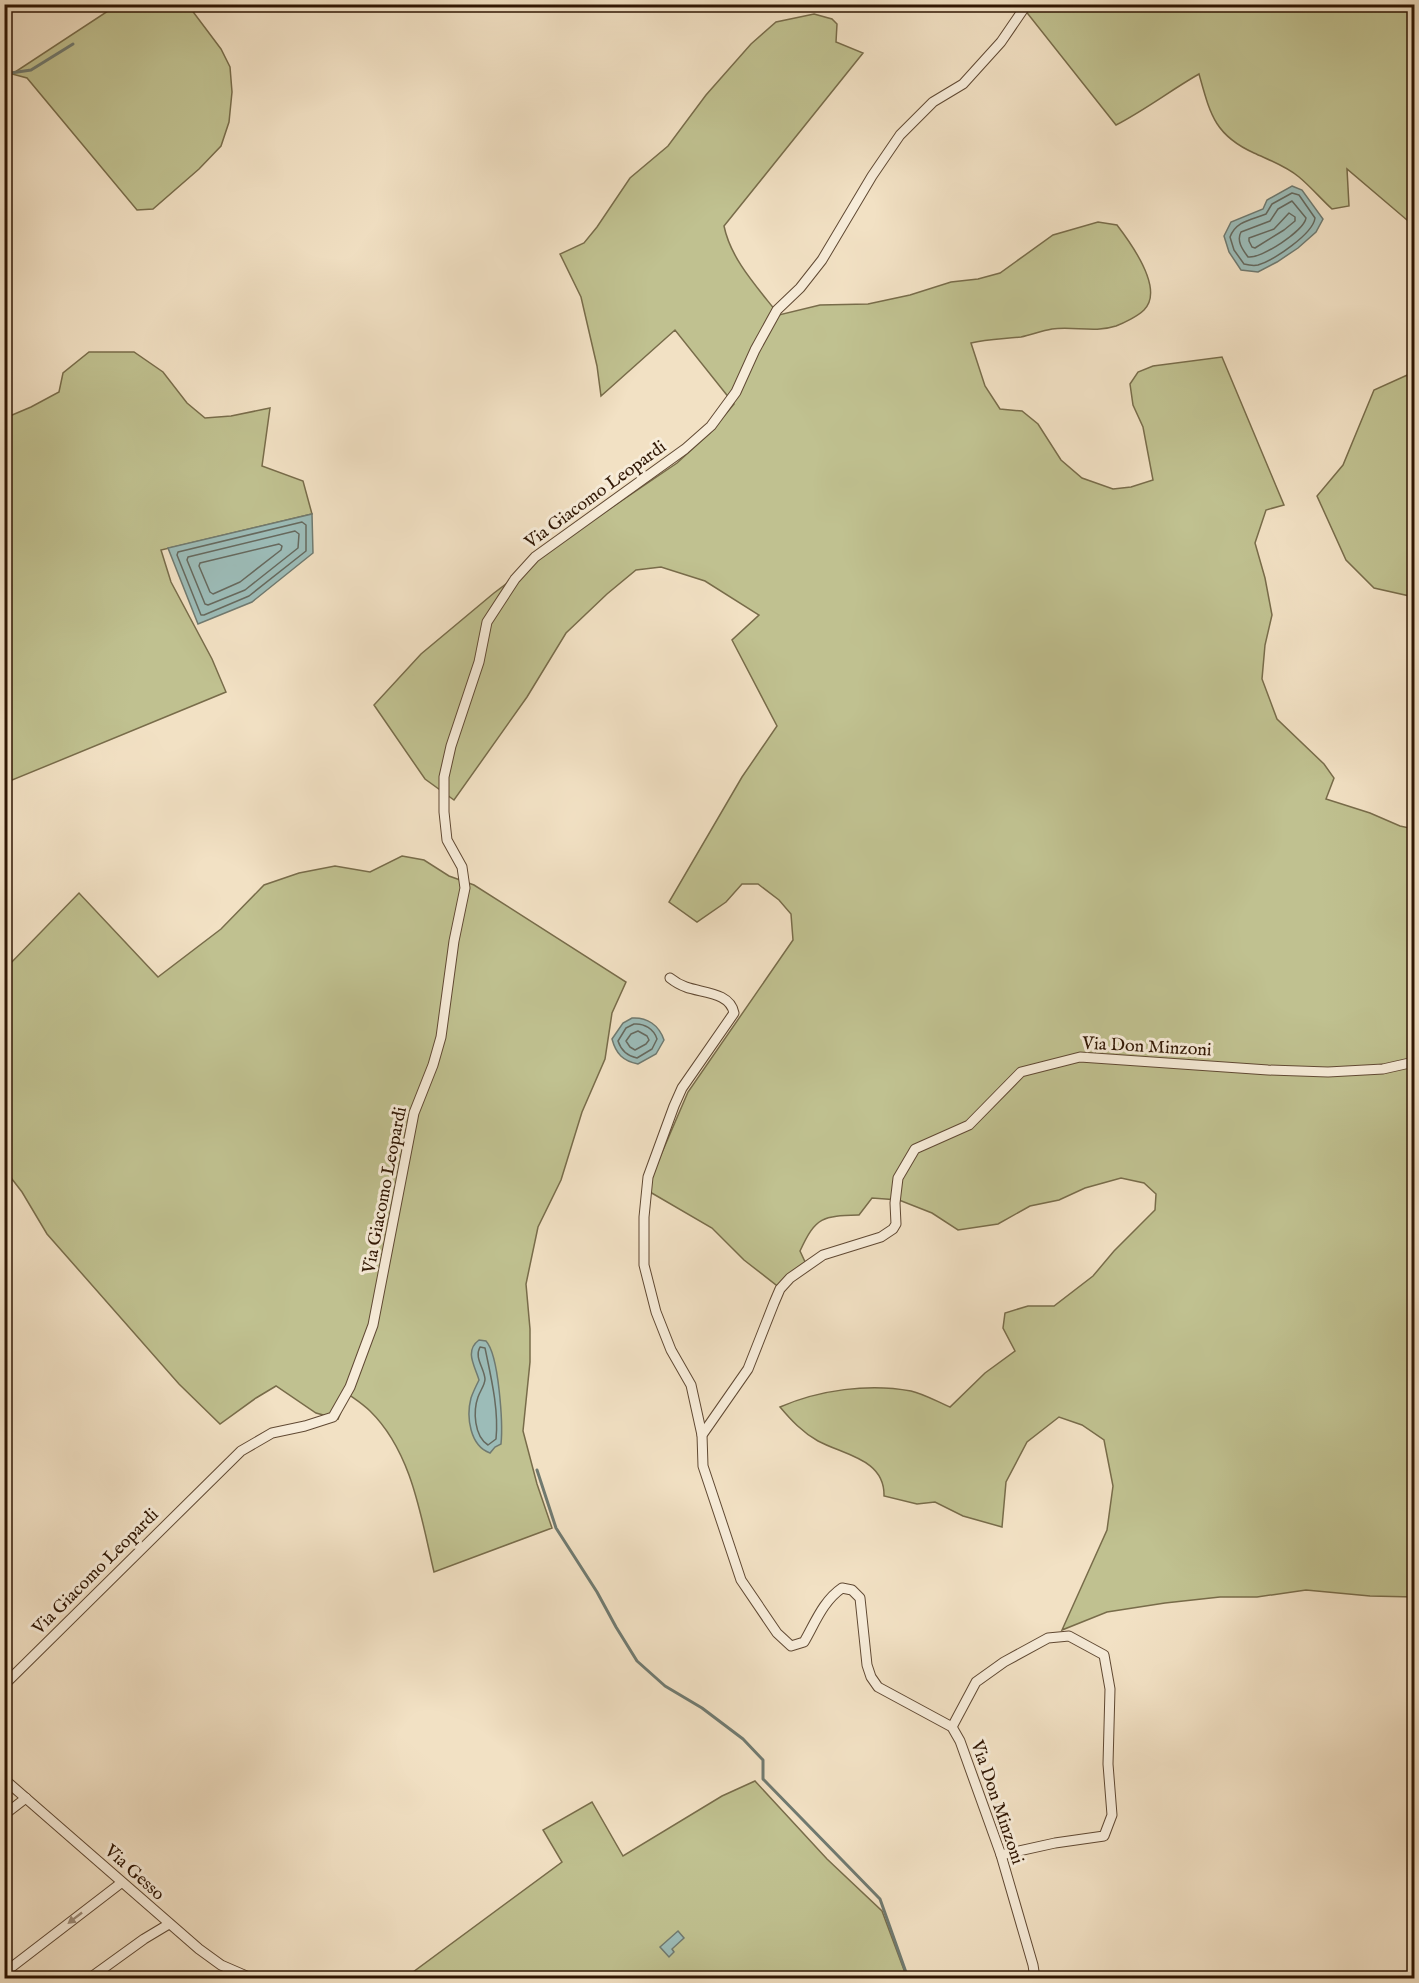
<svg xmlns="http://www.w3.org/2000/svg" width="1419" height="1983" font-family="'IM FELL English',serif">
<rect width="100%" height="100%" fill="#f2e1c4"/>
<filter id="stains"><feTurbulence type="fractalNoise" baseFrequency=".00333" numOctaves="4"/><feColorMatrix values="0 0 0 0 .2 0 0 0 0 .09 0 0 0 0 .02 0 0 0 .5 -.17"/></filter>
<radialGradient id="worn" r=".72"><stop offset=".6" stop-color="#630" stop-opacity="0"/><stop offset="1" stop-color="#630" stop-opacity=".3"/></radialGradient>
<!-- green -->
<g fill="#c0c190" stroke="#786c4a" stroke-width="1.5">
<path d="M1027,4L1414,5V226L1347,169L1349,206L1332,209C1321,199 1311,187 1299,177C1286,166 1269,160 1254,153C1214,135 1210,113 1199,74C1171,90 1145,110 1116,125L1024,9Z"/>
<polygon points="117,5 188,5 221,49 230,67 232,92 229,122 221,146 199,169 153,209 137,210 27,78 12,74"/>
<path d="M814,14L832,19L837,24L836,42L863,53L724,226C731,260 758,288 779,315L820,305L868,304L910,295L951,282L978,279L1000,273L1053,235L1098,222L1117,225C1130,242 1165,289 1144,310C1138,316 1124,323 1116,326C1095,333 1073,326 1052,329C1041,331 1031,335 1021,337C1004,339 987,339 971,343L985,386L1000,409L1022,411L1038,424L1061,460L1082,478L1113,489L1131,487L1153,480L1143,427L1133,405L1130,384L1138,372L1153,366L1222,357L1284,505L1266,510L1255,543L1265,578L1272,615L1265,645L1262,679L1277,719L1324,764L1334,778L1326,799L1370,813L1400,826L1414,829V1597L1370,1596L1306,1590L1257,1597H1220L1165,1603L1107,1612L1062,1630L1107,1530L1113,1486L1104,1440L1082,1425L1059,1417L1027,1442L1006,1482L1002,1527L963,1516L935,1502L917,1504L884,1496C885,1459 844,1455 818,1441C802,1432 791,1420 780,1407C819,1390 869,1383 911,1391C924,1394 938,1402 950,1407L985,1373L1015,1351L1003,1328L1005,1313L1028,1306H1054L1093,1276L1114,1251L1155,1210L1156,1194L1144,1183L1121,1178L1085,1188L1059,1200L1030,1206L998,1224L958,1230L932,1213L899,1200L872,1198L859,1215C823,1216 816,1216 800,1251L807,1266L780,1288L744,1260L712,1228L650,1192L651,1178L688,1092L793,940L791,914L779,900L758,884H742L726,902L697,922L669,902L742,777L777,726L732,640L759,615L705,581L661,567L636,570L607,594L566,633L527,697L454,800L425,779L374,705L421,654L494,593L577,531L677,463L710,433L734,404L675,330L601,396L597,366L581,297L560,254L584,243L597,227L630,178L668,146L706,95L751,44L776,22Z"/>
<polygon points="89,352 134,352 163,372 187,403 205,418 231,416 270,408 262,466 303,481 312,514 161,550 171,582 212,659 226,692 5,783 5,418 31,407 59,392 63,373"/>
<polygon points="1414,372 1414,597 1374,588 1346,560 1317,496 1343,465 1374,390"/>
<path d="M402,856L424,860L449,876L474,885L626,982L612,1013L605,1059L582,1112L561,1180L538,1227L526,1284L530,1329V1362L523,1431L537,1484L552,1528L434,1572C421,1517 412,1452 370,1411C363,1404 355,1399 348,1394L338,1419L316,1413L276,1386L256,1398L220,1424L179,1384L47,1234L22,1192L5,1170V969L79,893L158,977L221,929L264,885L299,873L335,866L370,872Z"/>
<polygon points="755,1781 827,1859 882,1911 907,1978 405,1978 562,1862 543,1830 592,1802 623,1856 722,1796"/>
</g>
<!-- water -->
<g fill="#9cbcb8" stroke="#707a70" stroke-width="1.5">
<polygon points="1292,186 1302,190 1323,219 1316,232 1298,248 1277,262 1258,272 1241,270 1229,252 1224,236 1231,222 1263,209 1267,200"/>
<polygon points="312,514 313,553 252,602 198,624 168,548"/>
<path d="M632,1018C647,1017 659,1025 664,1040L656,1054L638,1064C623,1061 616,1054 612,1039L623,1023Z"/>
<path d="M479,1340L486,1341C499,1355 503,1424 501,1444L495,1447L490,1453C470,1446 466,1417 471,1398C473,1392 476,1386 479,1380C475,1366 464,1351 479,1340Z"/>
<polygon points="678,1931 684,1938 672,1949 674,1952 669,1957 660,1947"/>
</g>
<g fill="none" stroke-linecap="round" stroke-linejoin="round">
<!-- shore -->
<g stroke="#66695e" stroke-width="1.5">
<path d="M1292,193L1299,195L1315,218C1313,234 1274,260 1258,265C1254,266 1248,265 1244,264L1234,250L1230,237C1236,221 1251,220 1266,214L1272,204Z"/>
<path d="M1292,201L1306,218C1304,231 1261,259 1248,257C1243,250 1236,241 1241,232L1270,221L1278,209Z"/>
<polygon points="1289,213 1295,217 1295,221 1284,230 1255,248 1252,247 1249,241 1249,238 1274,229"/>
<polygon points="302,522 306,525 306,551 249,596 204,615 201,615 177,555 178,552"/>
<polygon points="295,531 299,534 298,548 245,590 208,605 205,604 187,560 188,557"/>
<polygon points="279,544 282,546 281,550 240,582 213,594 210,592 199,566 200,563"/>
<path d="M634,1024C644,1023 654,1029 657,1039L652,1049L637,1058C627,1056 621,1050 618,1041L626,1028Z"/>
<polygon points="638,1031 647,1036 649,1040 646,1044 635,1050 630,1047 626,1041 631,1034"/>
<path d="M480,1347L485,1348C491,1377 499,1410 496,1439L488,1445C474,1436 473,1411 478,1397C480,1391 485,1385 485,1379C484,1367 474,1358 480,1347Z"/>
</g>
<!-- stream -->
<g stroke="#707a70" stroke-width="3">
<polyline points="4,74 31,70 73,44"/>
<polyline points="537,1470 556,1528 597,1592 616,1627 637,1661 665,1686 702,1708 743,1739 763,1760 763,1779 880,1899 908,1978"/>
</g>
<defs>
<g id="street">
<path d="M670,978C675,982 680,985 686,987C702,993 730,992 734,1013L682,1088L674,1106L648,1177L644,1217V1265L656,1312L671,1350L691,1385L702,1435"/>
<polyline points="4,1685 241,1451 272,1433 305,1426 333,1417 350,1387 373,1325 414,1113 433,1065 441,1037 454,941 465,888 462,867 447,840 444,812 444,777 451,746 479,662 487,622 515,579 535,557 685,449 711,426 736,392 755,350 777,310 800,288 822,260 872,176 900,135 933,102 963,84 1001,42 1027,4"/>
<polyline points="952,1727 976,1682 1004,1662 1048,1638 1069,1636 1104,1655 1110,1689 1108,1764 1112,1815 1104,1836 1055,1843 1001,1855"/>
<polyline points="4,1779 199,1949 221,1965 251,1978"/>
<polyline points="4,1815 26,1798"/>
<polyline points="4,1973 121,1883"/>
<polyline points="90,1978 144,1939 169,1924"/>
<path d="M1035,1978L1033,1965L1001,1855L960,1741L952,1727L878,1687L871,1677L867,1665L860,1598L852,1590L842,1588C823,1601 815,1623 804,1642L791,1646L777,1633L741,1580L703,1466L702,1435L748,1369L774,1303L780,1289L790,1278L823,1255L881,1237L893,1229L896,1224L895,1203L898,1178L915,1149L969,1125L1021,1072L1080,1057L1268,1070L1328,1072L1383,1069L1414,1062"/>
</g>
</defs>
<!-- street casing -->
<use href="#street" stroke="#604933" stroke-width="11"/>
<!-- street -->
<use href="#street" stroke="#f7ecd9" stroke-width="9"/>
</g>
<!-- one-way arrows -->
<defs><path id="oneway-solid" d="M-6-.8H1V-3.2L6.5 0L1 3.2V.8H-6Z" transform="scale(1.5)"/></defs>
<use fill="#9d8c79" href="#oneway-solid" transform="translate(75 1918) rotate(142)"/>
<g text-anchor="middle" stroke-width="6" stroke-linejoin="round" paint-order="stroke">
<!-- street labels -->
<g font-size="18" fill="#2f1603" stroke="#f7ecd9">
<text transform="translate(595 494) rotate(-36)" y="6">Via Giacomo Leopardi</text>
<text transform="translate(1147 1046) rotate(3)" y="6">Via Don Minzoni</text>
<text transform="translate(384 1190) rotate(-79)" y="6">Via Giacomo Leopardi</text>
<text transform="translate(95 1571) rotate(-45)" y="6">Via Giacomo Leopardi</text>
<text transform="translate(998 1802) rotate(71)" y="6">Via Don Minzoni</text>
<text transform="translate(135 1872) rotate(42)" y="6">Via Gesso</text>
</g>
</g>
<!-- margin -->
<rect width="1419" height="1983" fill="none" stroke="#f2e1c4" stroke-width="24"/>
<rect x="6" y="6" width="1407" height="1971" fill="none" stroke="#2f1603" stroke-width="3"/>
<rect x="12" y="12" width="1395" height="1959" fill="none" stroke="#2f1603" stroke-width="1.5"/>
<rect width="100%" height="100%" filter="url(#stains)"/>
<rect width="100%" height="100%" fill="url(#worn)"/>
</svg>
